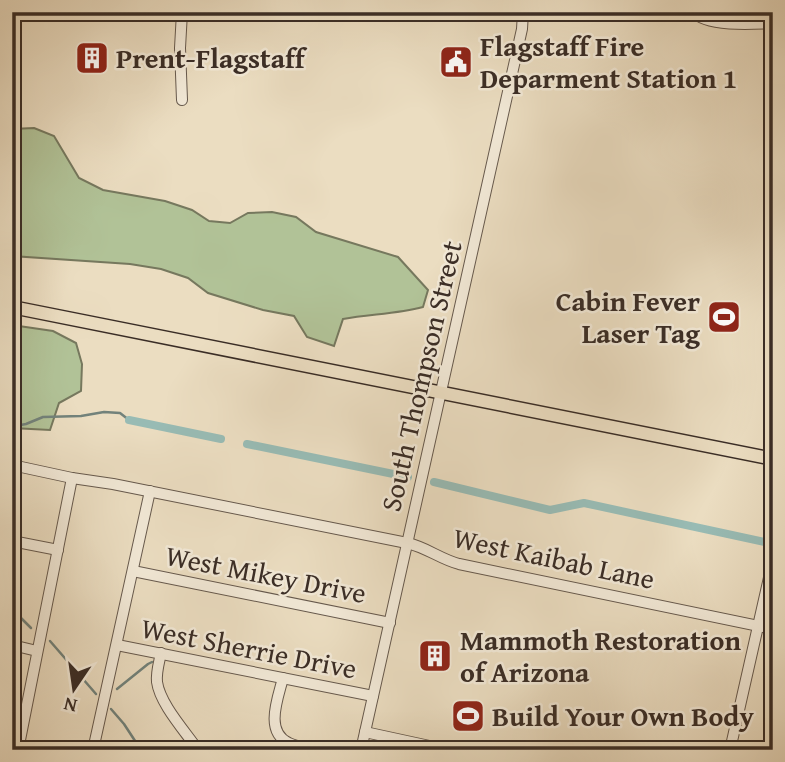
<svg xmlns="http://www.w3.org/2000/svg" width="785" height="762" font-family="'Gentium Book Plus',serif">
<rect width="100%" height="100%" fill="#ebddc1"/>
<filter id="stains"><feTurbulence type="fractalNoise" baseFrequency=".00286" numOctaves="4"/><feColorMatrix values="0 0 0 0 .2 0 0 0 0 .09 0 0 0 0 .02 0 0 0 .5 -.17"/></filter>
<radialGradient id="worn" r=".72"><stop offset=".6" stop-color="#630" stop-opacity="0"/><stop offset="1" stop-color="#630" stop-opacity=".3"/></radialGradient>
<!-- green -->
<g fill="#b1c297" stroke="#76785e" stroke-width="2">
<path d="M34,128L54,136L79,178L103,190L165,201L192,210L209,221L230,223L248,213L272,212L296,217L316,232L398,257L428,290L423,307C397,314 370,314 343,319L334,346L307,337L294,316L263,310L208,293L188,278L161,269L130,264L12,256V129Z"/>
<polygon points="12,325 53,331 76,343 82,364 81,391 59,403 50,430 12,428"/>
</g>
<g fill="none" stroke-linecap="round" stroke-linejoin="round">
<!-- stream -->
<g stroke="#72827b" stroke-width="2.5">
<polyline points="12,424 15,426 26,424 43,417 81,416 104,412 120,413 129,420"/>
<polyline points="12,609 31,628"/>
<polyline points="50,641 96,694"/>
<polyline points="117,689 148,664 152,662"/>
<polyline points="111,709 124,724 141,750"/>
</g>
<!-- canal -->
<g stroke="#98bbb4" stroke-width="8">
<polyline points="129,420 221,439"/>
<polyline points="247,444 408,477"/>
<polyline points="434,482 550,510 584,503 769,543"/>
</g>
<defs>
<g id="minor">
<path d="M694,12C705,27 754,24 773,23"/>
<polyline points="182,100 180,48 182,12"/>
<path d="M12,465L72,478L113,484L407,543C426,547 440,559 459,564L773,629"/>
<polyline points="12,541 58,550"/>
<polyline points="133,571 390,623"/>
<polyline points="12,645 37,651"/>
<polyline points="117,645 373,696"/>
<path d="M161,653C159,663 156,672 157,682C160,704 185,731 198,750"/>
<path d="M283,678C278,698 264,732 289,743C297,747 307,748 316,750"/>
<polyline points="365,732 448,750"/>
<polyline points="18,750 72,478"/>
<polyline points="93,750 150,491"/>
<polyline points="361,750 522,29 523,12"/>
<polyline points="730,750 773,560"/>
</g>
<polyline id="major" points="12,307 773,459"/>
</defs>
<!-- minor casing -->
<use href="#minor" stroke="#66594d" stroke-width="12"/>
<!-- major casing -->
<use href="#major" stroke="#3a2d26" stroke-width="15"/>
<!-- minor -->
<use href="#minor" stroke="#f2e9d7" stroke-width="10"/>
<!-- major -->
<use href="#major" stroke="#ebddc1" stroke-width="12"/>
</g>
<!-- icons -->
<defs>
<symbol id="building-square" viewBox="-11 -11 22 22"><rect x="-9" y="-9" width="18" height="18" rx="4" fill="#8f2418" stroke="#f2e9d7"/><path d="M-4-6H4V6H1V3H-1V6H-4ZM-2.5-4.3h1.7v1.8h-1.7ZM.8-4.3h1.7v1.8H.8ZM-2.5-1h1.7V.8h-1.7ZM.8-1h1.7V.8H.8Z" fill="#fff"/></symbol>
<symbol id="civic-square" viewBox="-11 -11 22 22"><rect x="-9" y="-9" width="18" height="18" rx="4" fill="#8f2418" stroke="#f2e9d7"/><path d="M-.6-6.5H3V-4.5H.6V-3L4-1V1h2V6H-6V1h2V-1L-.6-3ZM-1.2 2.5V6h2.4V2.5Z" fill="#fff"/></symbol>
<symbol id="stadium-square" viewBox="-11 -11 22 22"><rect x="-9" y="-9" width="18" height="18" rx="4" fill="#8f2418" stroke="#f2e9d7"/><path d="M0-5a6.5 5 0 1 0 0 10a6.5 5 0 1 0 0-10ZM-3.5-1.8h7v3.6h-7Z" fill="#fff"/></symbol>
</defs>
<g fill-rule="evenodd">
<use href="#building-square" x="73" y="39" width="38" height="38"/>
<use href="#civic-square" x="437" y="43" width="38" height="38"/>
<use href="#stadium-square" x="705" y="298" width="38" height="38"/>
<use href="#building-square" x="416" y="637" width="38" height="38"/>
<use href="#stadium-square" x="449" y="697" width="38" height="38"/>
</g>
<g text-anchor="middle" stroke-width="5" stroke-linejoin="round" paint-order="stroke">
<!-- poi labels -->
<g font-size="28" font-weight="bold" fill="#3a2d26" stroke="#f2e9d7" text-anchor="start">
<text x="480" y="56">Flagstaff Fire<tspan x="480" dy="32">Deparment Station 1</tspan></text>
<text x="116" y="68">Prent-Flagstaff</text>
<text x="700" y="311" text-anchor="end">Cabin Fever<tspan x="700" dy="32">Laser Tag</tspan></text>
<text x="460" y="650">Mammoth Restoration<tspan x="460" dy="32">of Arizona</tspan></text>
<text x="492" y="726">Build Your Own Body</text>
</g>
<!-- street labels -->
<g font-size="28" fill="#3a2d26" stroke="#f2e9d7">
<text transform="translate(421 376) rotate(-77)" y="10">South Thompson Street</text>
<text transform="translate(554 558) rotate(12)" y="10">West Kaibab Lane</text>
<text transform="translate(266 574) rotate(11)" y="10">West Mikey Drive</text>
<text transform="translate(249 648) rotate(11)" y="10">West Sherrie Drive</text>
</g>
</g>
<!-- margin -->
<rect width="785" height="762" fill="none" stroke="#ebddc1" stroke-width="42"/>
<rect x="14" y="14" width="757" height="734" fill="none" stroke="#3a2d26" stroke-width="3.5"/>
<rect x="21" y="21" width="743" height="720" fill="none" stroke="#3a2d26" stroke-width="2"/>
<!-- north arrow -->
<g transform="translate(74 689) rotate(193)" stroke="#f2e9d7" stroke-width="5" paint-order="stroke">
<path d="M0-5L12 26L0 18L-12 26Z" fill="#3a2d26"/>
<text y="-10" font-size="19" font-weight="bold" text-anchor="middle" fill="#3a2d26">N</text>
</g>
<rect width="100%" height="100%" filter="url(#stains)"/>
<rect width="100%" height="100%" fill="url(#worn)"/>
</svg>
